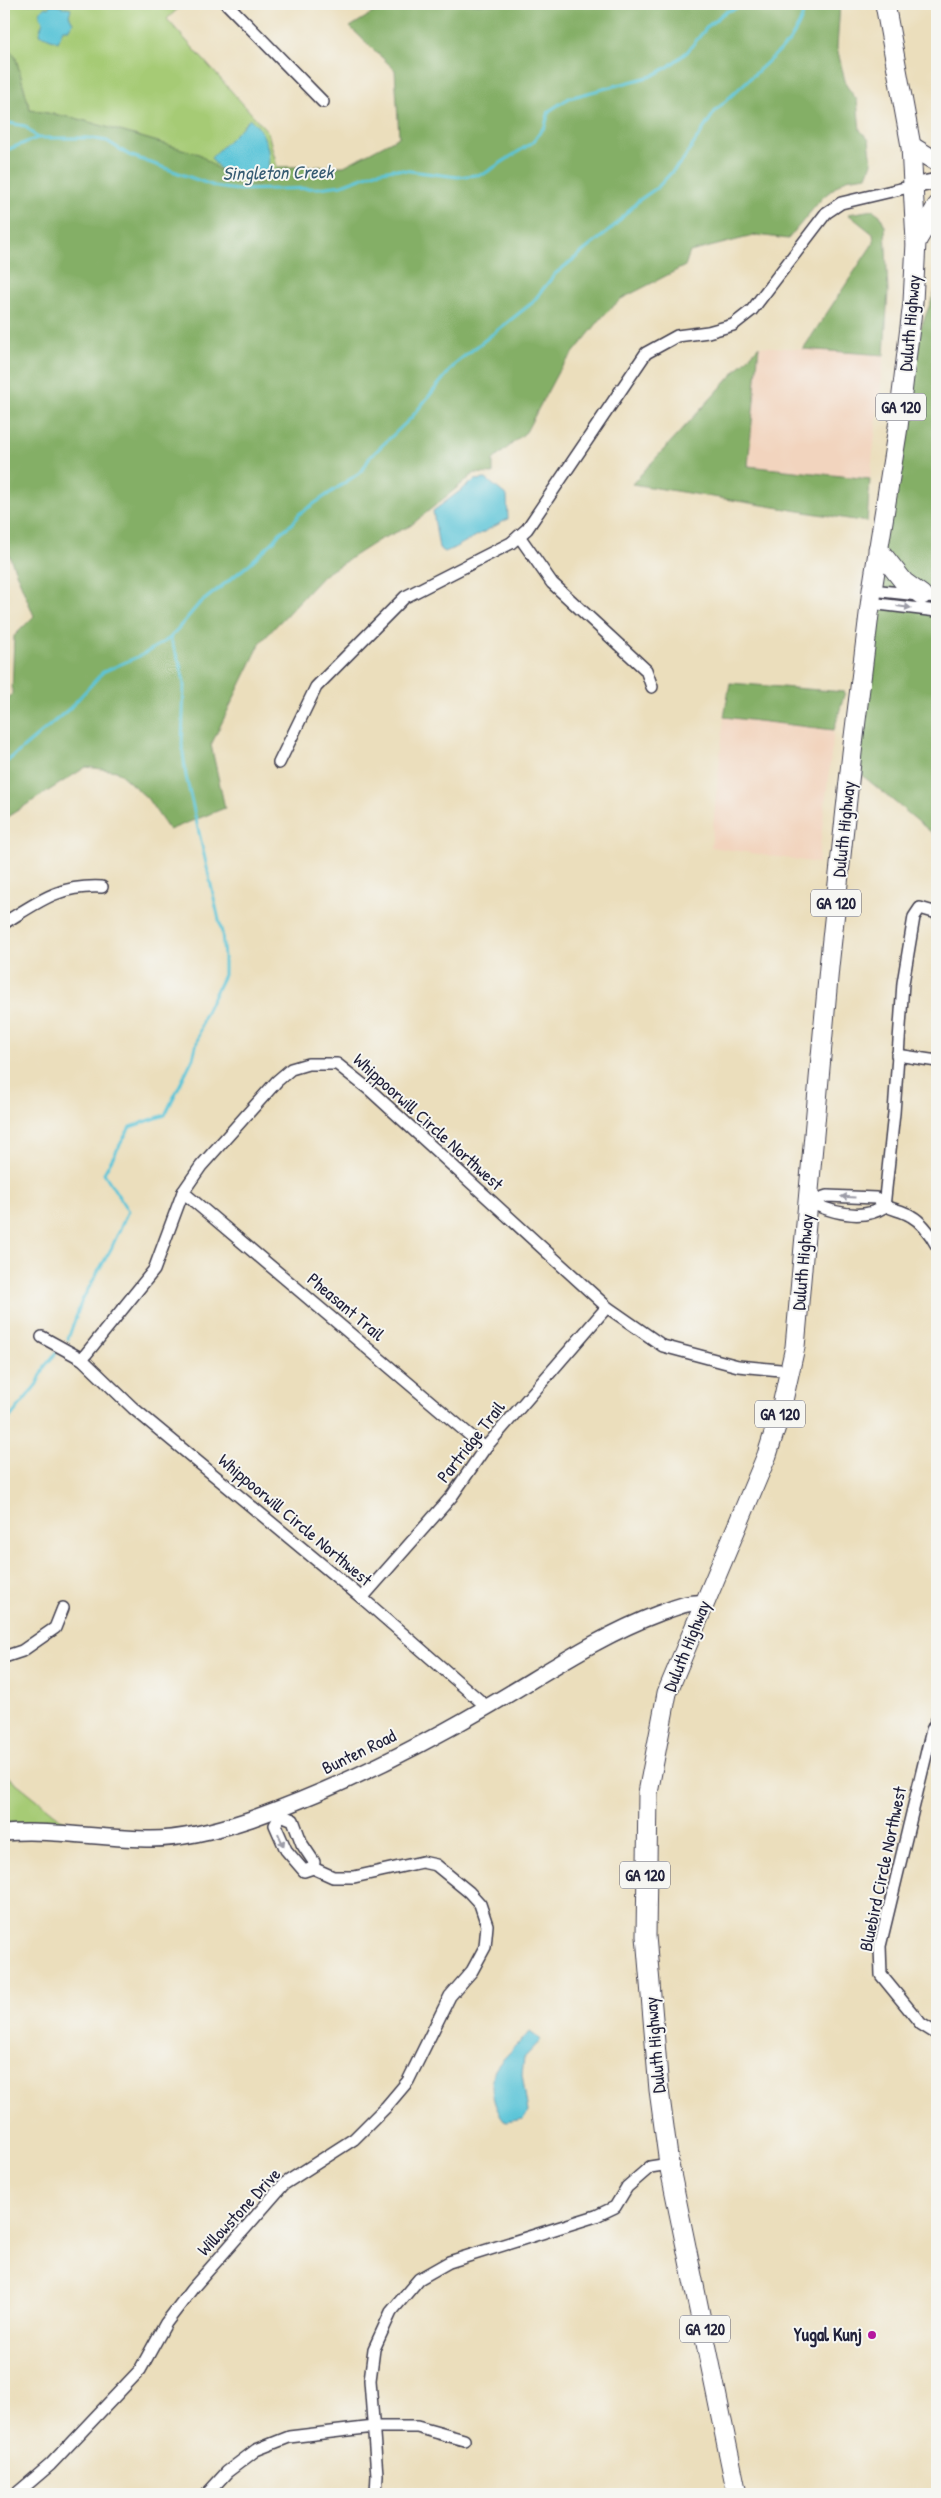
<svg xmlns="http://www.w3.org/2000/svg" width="941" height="2498" font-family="'Patrick Hand',sans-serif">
<rect width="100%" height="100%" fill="#f6f6f2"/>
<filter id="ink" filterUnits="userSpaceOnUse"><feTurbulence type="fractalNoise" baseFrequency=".02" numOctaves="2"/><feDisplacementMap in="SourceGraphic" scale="10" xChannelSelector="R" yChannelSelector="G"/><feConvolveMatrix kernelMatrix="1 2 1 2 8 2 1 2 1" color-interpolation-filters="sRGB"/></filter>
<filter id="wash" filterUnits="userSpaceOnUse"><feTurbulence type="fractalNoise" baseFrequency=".0096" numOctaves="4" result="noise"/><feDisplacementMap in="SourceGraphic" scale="20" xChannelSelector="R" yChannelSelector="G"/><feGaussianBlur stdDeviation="1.12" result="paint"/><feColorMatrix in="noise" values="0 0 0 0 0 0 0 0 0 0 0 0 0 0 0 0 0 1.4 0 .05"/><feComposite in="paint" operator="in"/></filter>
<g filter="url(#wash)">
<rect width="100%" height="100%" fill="#ebdebc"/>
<!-- built -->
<g fill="#f2d4be">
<polygon points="759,346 884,355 870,479 748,466"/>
<polygon points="724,717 834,730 818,863 711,847"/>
</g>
<!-- green -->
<g fill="#a6cb75" stroke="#647658">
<polygon points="4,4 183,4 167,19 268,132 277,167 261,184 238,185 199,154 75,118 30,110 15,55 4,46"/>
<polygon points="4,1773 74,1829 4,1828"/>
</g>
<!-- forest -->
<g fill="#84af66" stroke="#536850">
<polygon points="387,4 840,4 837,48 846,85 857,100 860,130 869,140 872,163 867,176 846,179 823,197 788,239 757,235 690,252 685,266 621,299 604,315 558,372 526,432 493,460 493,474 475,473 410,526 379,540 324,575 261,642 211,745 225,808 169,830 147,798 117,771 86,767 4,819 4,703 12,694 14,636 34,616 4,543 4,46 15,55 30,110 75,118 199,154 238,185 260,184 277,167 344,166 399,137 395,70 350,27"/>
<polygon points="931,4 937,4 937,64"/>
<polygon points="873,210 880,215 885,226 888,292 884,355 803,349 874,242 873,234 848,214"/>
<polygon points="937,286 937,837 851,766 909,358"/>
<polygon points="759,346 748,466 870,479 867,522 632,484"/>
<polygon points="730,683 845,692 834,730 724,717"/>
</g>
<!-- water -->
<g fill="#5cc5d8" stroke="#3f748a">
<polygon points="50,4 71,9 69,15 73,23 69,29 63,29 58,42 39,34 43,21 40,16 40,12 45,7 49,8"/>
<path d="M250,119C266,132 272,154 267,174C242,179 227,181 211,158Z"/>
<polygon points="486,479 507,496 508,519 452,549 445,552 439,548 433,511 475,480"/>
<path d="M530,2032L541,2040L524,2058L522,2074L528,2112L523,2119L506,2122C494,2110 488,2087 495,2070C501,2059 521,2042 530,2032Z"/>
</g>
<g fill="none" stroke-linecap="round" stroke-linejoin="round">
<!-- stream -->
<g stroke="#5cc5d8" stroke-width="3">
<polyline points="4,122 25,126 37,138"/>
<polyline points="4,151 37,138 89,138 107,141 129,155 217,187 237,190 319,188 342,185 376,172 394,169 458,177 484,174 533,142 545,126 549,111 569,98 652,76 668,67 687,52 708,26 725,12 743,6 771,4"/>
<path d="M4,764L69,709L103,672L144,654L170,638L198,605L247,566L273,542L280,533L293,523L299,514L362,471L370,457L411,418L457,362L532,303L555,274L610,230L638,201L658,187L683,160L716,110L789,42C795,32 806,16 803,4"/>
<polyline points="68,1339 82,1300 111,1249 128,1211 104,1173 130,1127 165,1115 193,1058 203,1018 224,975 224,958 222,933 186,776 182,745 184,682 180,664 170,638"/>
<polyline points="4,1425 37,1384 45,1366 56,1353"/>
</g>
</g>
</g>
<g filter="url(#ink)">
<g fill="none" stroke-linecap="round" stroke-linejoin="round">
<defs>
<g id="minor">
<polyline points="227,4 323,102"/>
<polyline points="519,536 552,583 646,670 652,687"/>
<polyline points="872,590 937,597"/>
<polyline points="870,603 937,611"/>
<polyline points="279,763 316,687 405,597 511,543 527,529 646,353 677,336 708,332 733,325 752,310 826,213 841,203 913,186"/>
<path d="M4,923C40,901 58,885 102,887"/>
<polyline points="897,1055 937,1061"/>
<polyline points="183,1192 485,1448"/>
<path d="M809,1202L827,1196L876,1198C888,1211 898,1208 911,1216C922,1222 931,1235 937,1246"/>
<path d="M809,1202C831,1212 862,1221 884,1207"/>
<polyline points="884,1207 894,1113 903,983 914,917 920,908 937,913"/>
<polyline points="42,1337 82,1359 133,1408 362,1598 487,1707"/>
<polyline points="82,1359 154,1270 183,1192 201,1166 277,1081 291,1069 308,1064 337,1064 371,1091 607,1307 663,1346 738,1366 791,1371"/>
<polyline points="362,1598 452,1496 485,1448 607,1307"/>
<polyline points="4,1657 22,1651 55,1628 63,1608"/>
<polyline points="937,1720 932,1730 880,1946 881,1975 921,2024 937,2034"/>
<polyline points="281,1815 293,1820 302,1844 314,1862 313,1868"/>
<polyline points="16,2494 50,2465 140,2370 166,2323 192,2289 284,2184 354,2139 386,2107 408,2081 450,1996 472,1971 485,1947 487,1925 480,1904 469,1892 436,1865 422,1862 354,1877 333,1877 313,1868 304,1871 286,1850 275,1825 281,1815 279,1809"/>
<polyline points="207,2494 227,2472 256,2450 289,2437 374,2427 417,2427 464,2440"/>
<polyline points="376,2494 377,2475 370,2380 374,2349 391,2312 419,2279 449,2262 596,2216 615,2207 627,2187 650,2167 669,2164"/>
</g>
<g id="tertiary">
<polyline points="913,186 937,181"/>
<path d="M4,1833C53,1829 102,1839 151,1839C184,1839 221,1829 251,1819C333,1790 412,1751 487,1707C544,1674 598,1636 660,1613C675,1608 688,1601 704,1603"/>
</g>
<g id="primary">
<polyline points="911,146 937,162"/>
<polyline points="916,242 937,206"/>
<polyline points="878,549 904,582 922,595"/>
<polyline points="737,2494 669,2164 659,2090 646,1936 648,1793 667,1693 767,1455 780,1414 795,1347 829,967 852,753 872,590 898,427 913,302 916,242 911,146 885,4"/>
</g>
</defs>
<!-- minor casing -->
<use href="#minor" stroke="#403e4e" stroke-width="14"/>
<!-- tertiary casing -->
<use href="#tertiary" stroke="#403e4e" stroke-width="18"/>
<!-- primary casing -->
<use href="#primary" stroke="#403e4e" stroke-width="21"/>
<!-- minor -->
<use href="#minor" stroke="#fff" stroke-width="11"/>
<!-- tertiary -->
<use href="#tertiary" stroke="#fff" stroke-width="15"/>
<!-- primary -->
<use href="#primary" stroke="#fff" stroke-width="19"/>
</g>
<!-- one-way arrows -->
<defs><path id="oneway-solid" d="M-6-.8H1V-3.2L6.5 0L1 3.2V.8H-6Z" transform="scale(1.25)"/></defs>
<g fill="#9c9ca7">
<use href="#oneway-solid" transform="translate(904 607) rotate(7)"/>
<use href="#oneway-solid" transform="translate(848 1197) rotate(-177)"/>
<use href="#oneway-solid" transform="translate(281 1840) rotate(66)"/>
</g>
</g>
<!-- markers -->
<circle fill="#b5179e" stroke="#f6f6f2" stroke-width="2" cx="872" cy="2335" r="5"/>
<g text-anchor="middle" stroke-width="4" stroke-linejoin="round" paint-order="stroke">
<!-- shield labels -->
<g fill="#f6f6f2" stroke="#626272" stroke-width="1">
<rect x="876" y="393.5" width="50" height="27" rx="4"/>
<rect x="811" y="889.5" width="50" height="27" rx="4"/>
<rect x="755" y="1400.5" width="50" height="27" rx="4"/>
<rect x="620" y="1861.5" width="50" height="27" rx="4"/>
<rect x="680" y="2315.5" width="50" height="27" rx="4"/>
</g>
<g font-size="16" font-weight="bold" fill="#22223b">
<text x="901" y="413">GA 120</text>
<text x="836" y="909">GA 120</text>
<text x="780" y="1420">GA 120</text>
<text x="645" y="1881">GA 120</text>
<text x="705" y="2335">GA 120</text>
</g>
<!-- street labels -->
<g font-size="18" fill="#22223b" stroke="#f6f6f2">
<text transform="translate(910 323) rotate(-85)" y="6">Duluth Highway</text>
<text transform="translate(844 829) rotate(-84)" y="6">Duluth Highway</text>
<text transform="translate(428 1122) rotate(42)" y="6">Whippoorwill Circle Northwest</text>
<text transform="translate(803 1262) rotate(-85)" y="6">Duluth Highway</text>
<text transform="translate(346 1307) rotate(40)" y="6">Pheasant Trail</text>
<text transform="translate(471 1442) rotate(-52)" y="6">Partridge Trail</text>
<text transform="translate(295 1520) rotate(40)" y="6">Whippoorwill Circle Northwest</text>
<text transform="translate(687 1646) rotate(-68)" y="6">Duluth Highway</text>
<text transform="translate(359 1752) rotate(-26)" y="6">Bunten Road</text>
<text transform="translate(883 1869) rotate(-78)" y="6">Bluebird Circle Northwest</text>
<text transform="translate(655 2045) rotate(-95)" y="6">Duluth Highway</text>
<text transform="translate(239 2212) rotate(-47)" y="6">Willowstone Drive</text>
</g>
<!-- poi labels -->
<g font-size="18" font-weight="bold" fill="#22223b" stroke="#f6f6f2" text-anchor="end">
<text x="862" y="2341">Yugal Kunj</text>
</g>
<!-- water labels -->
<g font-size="19" font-style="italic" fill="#365b72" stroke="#f6f6f2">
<text transform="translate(278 172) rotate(-1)" y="7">Singleton Creek</text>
</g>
</g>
<!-- margin -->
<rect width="941" height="2498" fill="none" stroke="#f6f6f2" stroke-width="20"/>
</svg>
